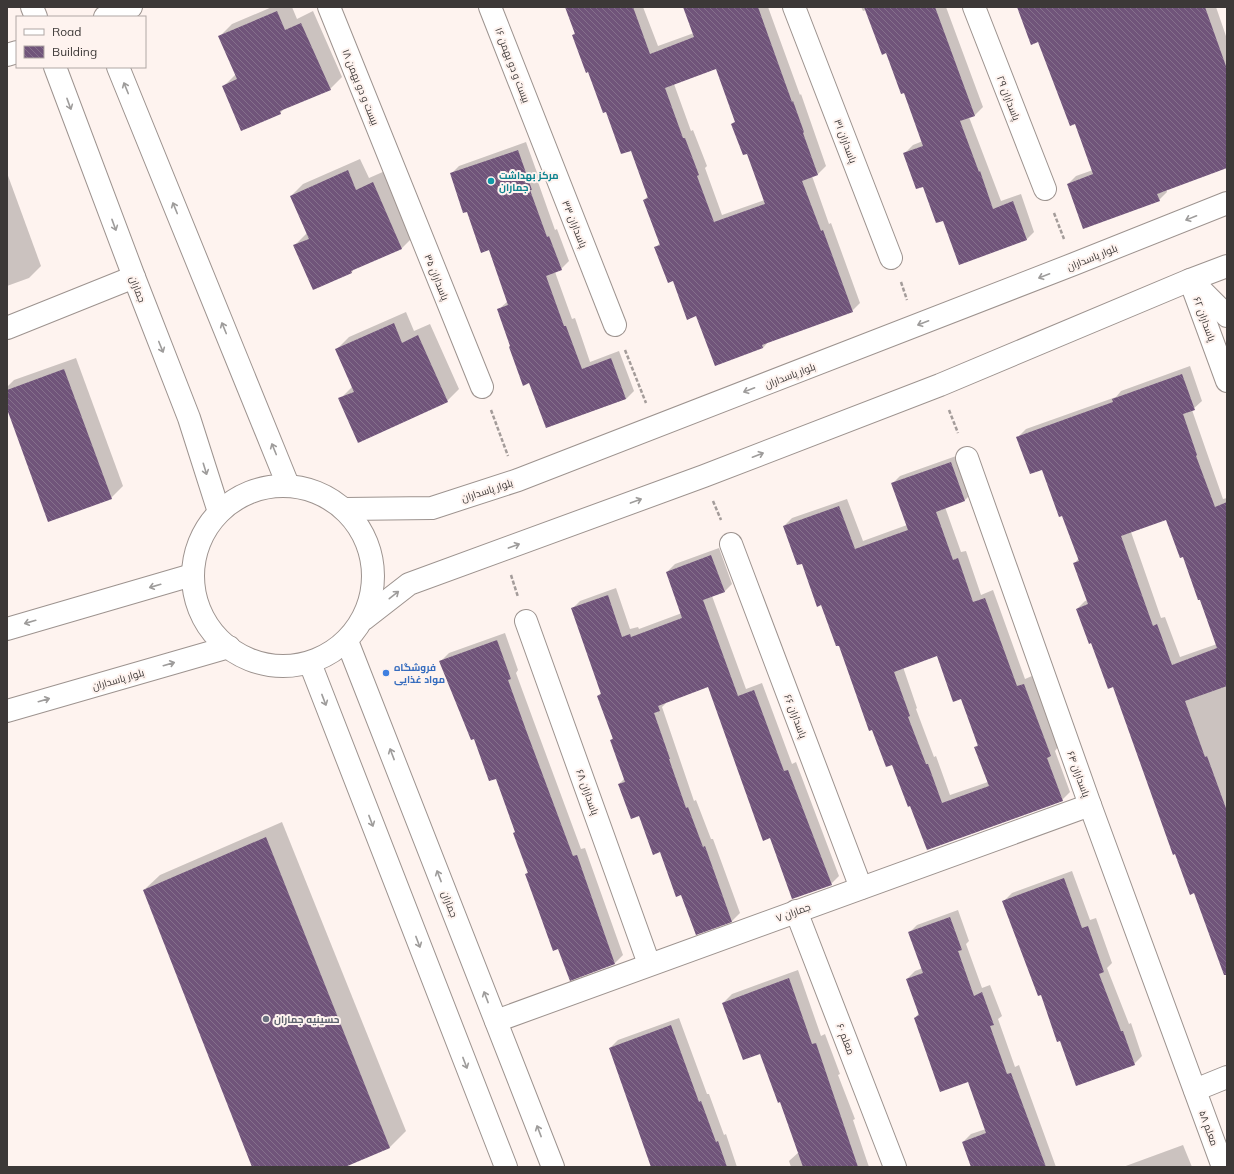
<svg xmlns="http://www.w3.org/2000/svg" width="1234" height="1174" font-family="Mulish,Cairo,sans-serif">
<defs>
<pattern id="building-back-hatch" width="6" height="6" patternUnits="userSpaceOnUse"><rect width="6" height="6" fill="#70547a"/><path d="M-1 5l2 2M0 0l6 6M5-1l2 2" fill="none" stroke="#85708c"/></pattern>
</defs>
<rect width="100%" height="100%" fill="#fef3ef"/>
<!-- shadow -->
<g fill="#0003" fill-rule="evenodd">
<polygon points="272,7 292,7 297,19 313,11 342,77 330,89 285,108 280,113 223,87 236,74 220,36 232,24"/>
<path d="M566,7H643L658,46L694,33L685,7H768L800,95L801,94L826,166L818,174L812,176L829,224L831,223L860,303L852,311L768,342L763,348L697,315L674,280L655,248L660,243L644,200L648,196L631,149L607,111L573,35L575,33ZM717,68L736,121L732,124L747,152L765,200L722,215L705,168L707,166L693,130L691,131L674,84Z"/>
<polygon points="861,7 946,7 983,107 975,115 969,117 1001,201 1021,194 1034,232 1026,240 943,219 905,153 913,145 923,141 904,92 887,52 866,10 863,11"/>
<polygon points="1018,7 1216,7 1227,39 1227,167 1166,189 1167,192 1159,200 1068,184 1076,176 1093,170 1075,123 1039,41"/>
<polygon points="526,142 540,181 538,182 555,230 557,229 569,261 561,269 555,272 572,319 575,318 590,362 619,351 634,391 626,399 547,427 530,382 498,310 508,301 489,249 467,211 451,174 459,166"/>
<polygon points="360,159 369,178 385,171 414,236 402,248 355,268 352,272 313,289 294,246 307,233 291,196 303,184"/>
<polygon points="7,173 41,266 29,278 7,286"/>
<polygon points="406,312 414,331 430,324 459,389 447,401 340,399 352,387 337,349 349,337"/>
<polygon points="76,358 123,486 111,498 7,406 7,387 14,380"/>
<path d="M1190,366L1202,401L1192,410L1223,499L1227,498V954L1195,892L1114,686L1077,609L1085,601L1088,600L1075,563L1079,558L1063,515L1042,468L1018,437L1026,429L1116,397L1121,391ZM1166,518L1183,556L1217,644L1180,657L1165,617L1161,618L1131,532Z"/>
<path d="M959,455L973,492L965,500L945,507L961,552L966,551L981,595L993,590L1025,679L1032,676L1058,747L1055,751L1070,792L1062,800L911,804L822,604L784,526L792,518L847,499L863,541L907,525L892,484L900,476ZM937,655L962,697L979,744L975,747L988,782L950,795L936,756L934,757L916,709L917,708L903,667Z"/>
<polygon points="719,548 732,584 724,592 712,596 746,689 762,683 792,764 796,762 839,876 831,884 771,837 709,686 667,702 662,707 694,801 696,800 711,839 713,839 740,913 732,921 696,934 681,894 661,851 619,784 625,778 611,740 613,738 598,696 602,692 572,609 580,601 616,588 630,629 638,627 639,629 682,613 667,572 675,564"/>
<polygon points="505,633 518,670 516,673 534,722 581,849 585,848 623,955 615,963 559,948 526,874 528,872 516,831 497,777 474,738 441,661 449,653"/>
<polygon points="282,822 406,1131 390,1147 343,1167 253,1167 144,890 160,875"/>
<polygon points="1072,871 1090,920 1096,918 1112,963 1107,968 1129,1024 1131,1023 1142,1056 1134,1064 1061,1040 1004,901 1012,893"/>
<polygon points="958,910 969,941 966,944 982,988 990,985 1002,1016 998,1019 1015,1067 1019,1065 1056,1167 973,1167 963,1142 971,1134 986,1129 969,1081 915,1018 919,1013 907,979 915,971 923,968 909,933 917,925"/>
<polygon points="798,970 821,1036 825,1034 840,1074 838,1075 855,1119 853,1120 869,1167 791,1167 789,1161 799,1152 781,1101 761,1052 723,1003 732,994"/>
<polygon points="679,1018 707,1094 709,1094 724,1135 726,1134 737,1167 652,1167 610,1048 618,1040"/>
<polygon points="1183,1145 1192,1167 1123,1167"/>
</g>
<!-- building -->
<g fill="url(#building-back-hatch)" fill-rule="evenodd">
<path d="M565,7H633L650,54L694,37L683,7H758L792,102L793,101L804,132L803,133L818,175L802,181L821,231L823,230L853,312L762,345L763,348L715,366L696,316L687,320L673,281L668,283L654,247L660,245L643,200L648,198L631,151L621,154L606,112L603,113L588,72L586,73L572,35L575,34ZM716,69L735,122L731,124L743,155L747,154L765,204L714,222L697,176L699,175L685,138H683L665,88Z"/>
<polygon points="864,7 935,7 975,116 960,121 979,172 980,171 993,209 1013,201 1027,240 959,265 943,221 936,223 923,187 916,189 903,153 923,146 904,93 901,94 886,53 882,55"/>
<polygon points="1017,7 1205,7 1227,69 1227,168 1157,194 1160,201 1083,229 1067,184 1093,174 1075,124 1070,126 1038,42 1031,45"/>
<polygon points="277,11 285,30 301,23 331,90 280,111 281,114 241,131 222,86 237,79 218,36"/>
<polygon points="518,150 532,190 530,190 547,237 549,236 562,270 546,276 564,326 566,326 582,369 611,358 626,399 546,428 529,383 523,386 509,347 510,346 497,309 508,305 489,250 481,253 467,212 463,213 450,173"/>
<polygon points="348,170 356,190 373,182 402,249 351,271 352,273 313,290 293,245 309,239 290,196"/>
<polygon points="394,323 402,343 418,335 448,402 358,443 338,398 354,392 335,349"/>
<polygon points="64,369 112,499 48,522 7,409 7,390"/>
<path d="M1182,374L1195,410L1183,414L1197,455L1196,456L1215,507L1227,502V686L1185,701L1205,757L1207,756L1227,811V975H1224L1194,893L1190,895L1175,854L1173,855L1113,687L1108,689L1091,643L1089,644L1076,609L1088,604L1073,563L1079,561L1062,516L1059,517L1042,470L1030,474L1016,437L1113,402L1112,399ZM1166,520L1180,558L1183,557L1198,600H1200L1217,648L1172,665L1157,624L1153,626L1121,536Z"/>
<path d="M951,462L965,501L936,512L953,560L958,558L973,602L985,598L1017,686L1024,684L1051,756L1047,758L1063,801L927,850L910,806L908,807L892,765L886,767L872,730L869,731L839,646H836L821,605L817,607L802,564L797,565L783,526L839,506L855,549L908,530L891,483ZM937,656L953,702L961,699L978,746L974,747L989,786L942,803L928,764H926L908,717L910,716L894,672Z"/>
<polygon points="711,555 725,592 703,600 738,696 754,690 784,771 788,770 832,885 792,899 770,838 763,841 708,687 658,706 660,711 654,713 670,759 669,759 686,808 688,807 703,847 705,846 732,922 696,935 681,895 676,897 660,852 653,855 639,816 631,819 618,784 625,782 610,740 613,739 597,696 601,694 571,608 608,595 622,637 630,634 631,637 682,618 666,572"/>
<polygon points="497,640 511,679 508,680 526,730 573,856 577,855 615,964 570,981 558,949 553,951 540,915 525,874 528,873 513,833 515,832 496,779 489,781 474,739 471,740 439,661"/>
<polygon points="266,837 390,1148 345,1167 252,1167 143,890"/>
<polygon points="1064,878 1082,928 1088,926 1104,972 1099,974 1121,1031 1123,1031 1135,1065 1076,1086 1060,1041 1057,1042 1041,995 1038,996 1002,901"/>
<polygon points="950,917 962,950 958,951 974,996 982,992 994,1025 990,1026 1007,1074 1011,1073 1046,1167 971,1167 962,1142 986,1133 968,1082 940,1092 914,1018 919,1015 906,979 923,973 908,932"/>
<polygon points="789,978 812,1044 816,1043 858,1167 803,1167 780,1102 778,1103 760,1054 743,1060 722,1003"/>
<polygon points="671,1025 699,1102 701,1101 716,1142 718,1141 727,1167 651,1167 609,1048"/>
</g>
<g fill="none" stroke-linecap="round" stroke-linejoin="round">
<defs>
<g id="minor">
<polyline points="32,7 36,17"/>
<polyline points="329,7 482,387"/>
<polyline points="490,7 615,325"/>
<polyline points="794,7 891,258"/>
<polyline points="974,7 1045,189"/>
<polyline points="105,17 131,7"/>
<polyline points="7,55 17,52"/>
<polyline points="55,67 134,277 189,418 219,512"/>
<polyline points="118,67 288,485"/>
<polyline points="1190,280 1227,381"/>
<polyline points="1194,283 1227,316"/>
<polyline points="7,328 134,277"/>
<polyline points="967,458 1090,805 1223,1167"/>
<polyline points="731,544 861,888"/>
<polyline points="526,621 649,964"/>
<polyline points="347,641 553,1167"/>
<polyline points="310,663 506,1167"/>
<polyline points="796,911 895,1167"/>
<polyline points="496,1021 1090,805"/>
<polyline points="1195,1090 1227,1077"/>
</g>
<g id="major">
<circle cx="283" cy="576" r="90"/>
<polyline points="345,509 432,508 518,480 1074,264 1227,203"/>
<polyline points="364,619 409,584 704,476 940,385 1190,280 1227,266"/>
<polyline points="7,629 192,575"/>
<polyline points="7,711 229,647"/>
</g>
</defs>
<!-- minor casing -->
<use href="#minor" stroke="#9d938f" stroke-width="24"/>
<!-- major casing -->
<use href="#major" stroke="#9d938f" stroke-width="24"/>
<!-- path -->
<g stroke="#a49c9a" stroke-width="2.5" stroke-dasharray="4 2" stroke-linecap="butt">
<polyline points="1054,213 1064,239"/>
<polyline points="901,282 907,300"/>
<polyline points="625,350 646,403"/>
<polyline points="491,410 508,456"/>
<polyline points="949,410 958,433"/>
<polyline points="713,501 721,520"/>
<polyline points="511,575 518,597"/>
</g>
<!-- minor -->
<use href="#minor" stroke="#fff" stroke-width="22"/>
<!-- major -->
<use href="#major" stroke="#fff" stroke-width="22"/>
</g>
<!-- one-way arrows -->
<defs><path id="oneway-shaft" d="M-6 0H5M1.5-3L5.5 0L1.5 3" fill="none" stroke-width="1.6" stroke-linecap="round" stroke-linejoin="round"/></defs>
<g stroke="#9e9c9b">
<use href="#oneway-shaft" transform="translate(126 88) rotate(-112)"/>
<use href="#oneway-shaft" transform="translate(69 104) rotate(70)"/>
<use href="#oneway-shaft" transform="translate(175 208) rotate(-112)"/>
<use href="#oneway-shaft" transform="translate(1191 218) rotate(158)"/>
<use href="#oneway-shaft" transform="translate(114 225) rotate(70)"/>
<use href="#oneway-shaft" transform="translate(1044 276) rotate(159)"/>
<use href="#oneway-shaft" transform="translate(923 323) rotate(159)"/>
<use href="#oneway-shaft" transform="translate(224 328) rotate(-112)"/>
<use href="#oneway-shaft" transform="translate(161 347) rotate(68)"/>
<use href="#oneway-shaft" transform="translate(749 390) rotate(159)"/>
<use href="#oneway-shaft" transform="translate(274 449) rotate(-112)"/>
<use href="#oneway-shaft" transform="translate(758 455) rotate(-21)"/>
<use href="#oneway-shaft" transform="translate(205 469) rotate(73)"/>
<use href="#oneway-shaft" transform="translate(636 501) rotate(-20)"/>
<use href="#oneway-shaft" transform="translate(514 546) rotate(-20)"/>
<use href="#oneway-shaft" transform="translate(155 586) rotate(164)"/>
<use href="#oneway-shaft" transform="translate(394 595) rotate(-38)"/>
<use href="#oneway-shaft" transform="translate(30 622) rotate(164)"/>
<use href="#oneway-shaft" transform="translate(169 664) rotate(-16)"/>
<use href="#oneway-shaft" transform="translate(44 700) rotate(-16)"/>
<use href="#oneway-shaft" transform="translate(324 700) rotate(69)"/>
<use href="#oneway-shaft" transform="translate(392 754) rotate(-111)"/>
<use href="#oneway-shaft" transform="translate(371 821) rotate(69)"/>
<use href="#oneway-shaft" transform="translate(439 876) rotate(-111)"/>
<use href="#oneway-shaft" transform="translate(418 942) rotate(69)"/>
<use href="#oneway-shaft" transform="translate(486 997) rotate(-111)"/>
<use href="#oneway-shaft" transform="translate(465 1063) rotate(69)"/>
<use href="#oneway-shaft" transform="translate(539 1131) rotate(-111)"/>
</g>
<!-- markers -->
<circle fill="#0f9aa8" stroke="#fef3ef" stroke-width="1.5" cx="491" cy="181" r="4"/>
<circle fill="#3f7fe0" stroke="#fef3ef" stroke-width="1.5" cx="386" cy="673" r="4"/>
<circle fill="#6b7280" stroke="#fef3ef" stroke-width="1.5" cx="266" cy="1019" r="4"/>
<g text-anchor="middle" stroke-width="4" stroke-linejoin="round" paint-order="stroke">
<!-- street labels -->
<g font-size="10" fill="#3c3837" stroke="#fef3ef">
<text transform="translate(513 65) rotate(69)" y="4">بیست و دو بهمن ۱۶</text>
<text transform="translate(361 87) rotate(68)" y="4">بیست و دو بهمن ۱۸</text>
<text transform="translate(1009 98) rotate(69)" y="4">پاسداران ۲۹</text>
<text transform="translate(846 141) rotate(69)" y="4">پاسداران ۳۱</text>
<text transform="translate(575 224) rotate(68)" y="4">پاسداران ۳۳</text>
<text transform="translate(1092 257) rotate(-22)" y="4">بلوار پاسداران</text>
<text transform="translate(437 277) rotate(68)" y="4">پاسداران ۳۵</text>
<text transform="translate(138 289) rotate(69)" y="4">جماران</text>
<text transform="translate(1205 319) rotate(70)" y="4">پاسداران ۶۲</text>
<text transform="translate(790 375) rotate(-21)" y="4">بلوار پاسداران</text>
<text transform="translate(487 490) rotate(-18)" y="4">بلوار پاسداران</text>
<text transform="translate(118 679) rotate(-16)" y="4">بلوار پاسداران</text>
<text transform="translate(796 716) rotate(69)" y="4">پاسداران ۶۶</text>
<text transform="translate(1079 774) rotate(70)" y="4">پاسداران ۶۴</text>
<text transform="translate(588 792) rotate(70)" y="4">پاسداران ۶۸</text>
<text transform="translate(450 904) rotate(69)" y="4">جماران</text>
<text transform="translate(793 912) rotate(-20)" y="4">جماران ۷</text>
<text transform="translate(846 1039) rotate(69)" y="4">معلم ۶۰</text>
<text transform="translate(1209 1128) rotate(70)" y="4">معلم ۵۸</text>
</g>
<!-- culture labels -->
<g font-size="10" font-weight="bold" fill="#0d838f" stroke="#fef3ef" text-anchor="start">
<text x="499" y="179">مرکز بهداشت<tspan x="499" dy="12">جماران</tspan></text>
</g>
<!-- shop labels -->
<g font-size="10" font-weight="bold" fill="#366cbe" stroke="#fef3ef" text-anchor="start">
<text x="394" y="671">فروشگاه<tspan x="394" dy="12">مواد غذایی</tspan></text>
</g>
<!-- worship labels -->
<g font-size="10" font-weight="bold" fill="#5b616d" stroke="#fef3ef" text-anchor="start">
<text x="274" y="1023">حسینیه جماران</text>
</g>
</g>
<!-- border -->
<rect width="1234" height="1174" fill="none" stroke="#3c3837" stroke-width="16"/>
<!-- legend -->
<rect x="16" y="16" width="130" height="52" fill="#fef3ef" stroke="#b0a8a5"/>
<rect x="24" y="29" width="20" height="6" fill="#ffffff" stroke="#b0a8a5"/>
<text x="52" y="36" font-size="12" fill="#3c3837">Road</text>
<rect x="24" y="46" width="20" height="12" fill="url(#building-back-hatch)" stroke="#b0a8a5"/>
<text x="52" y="56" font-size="12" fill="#3c3837">Building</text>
</svg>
